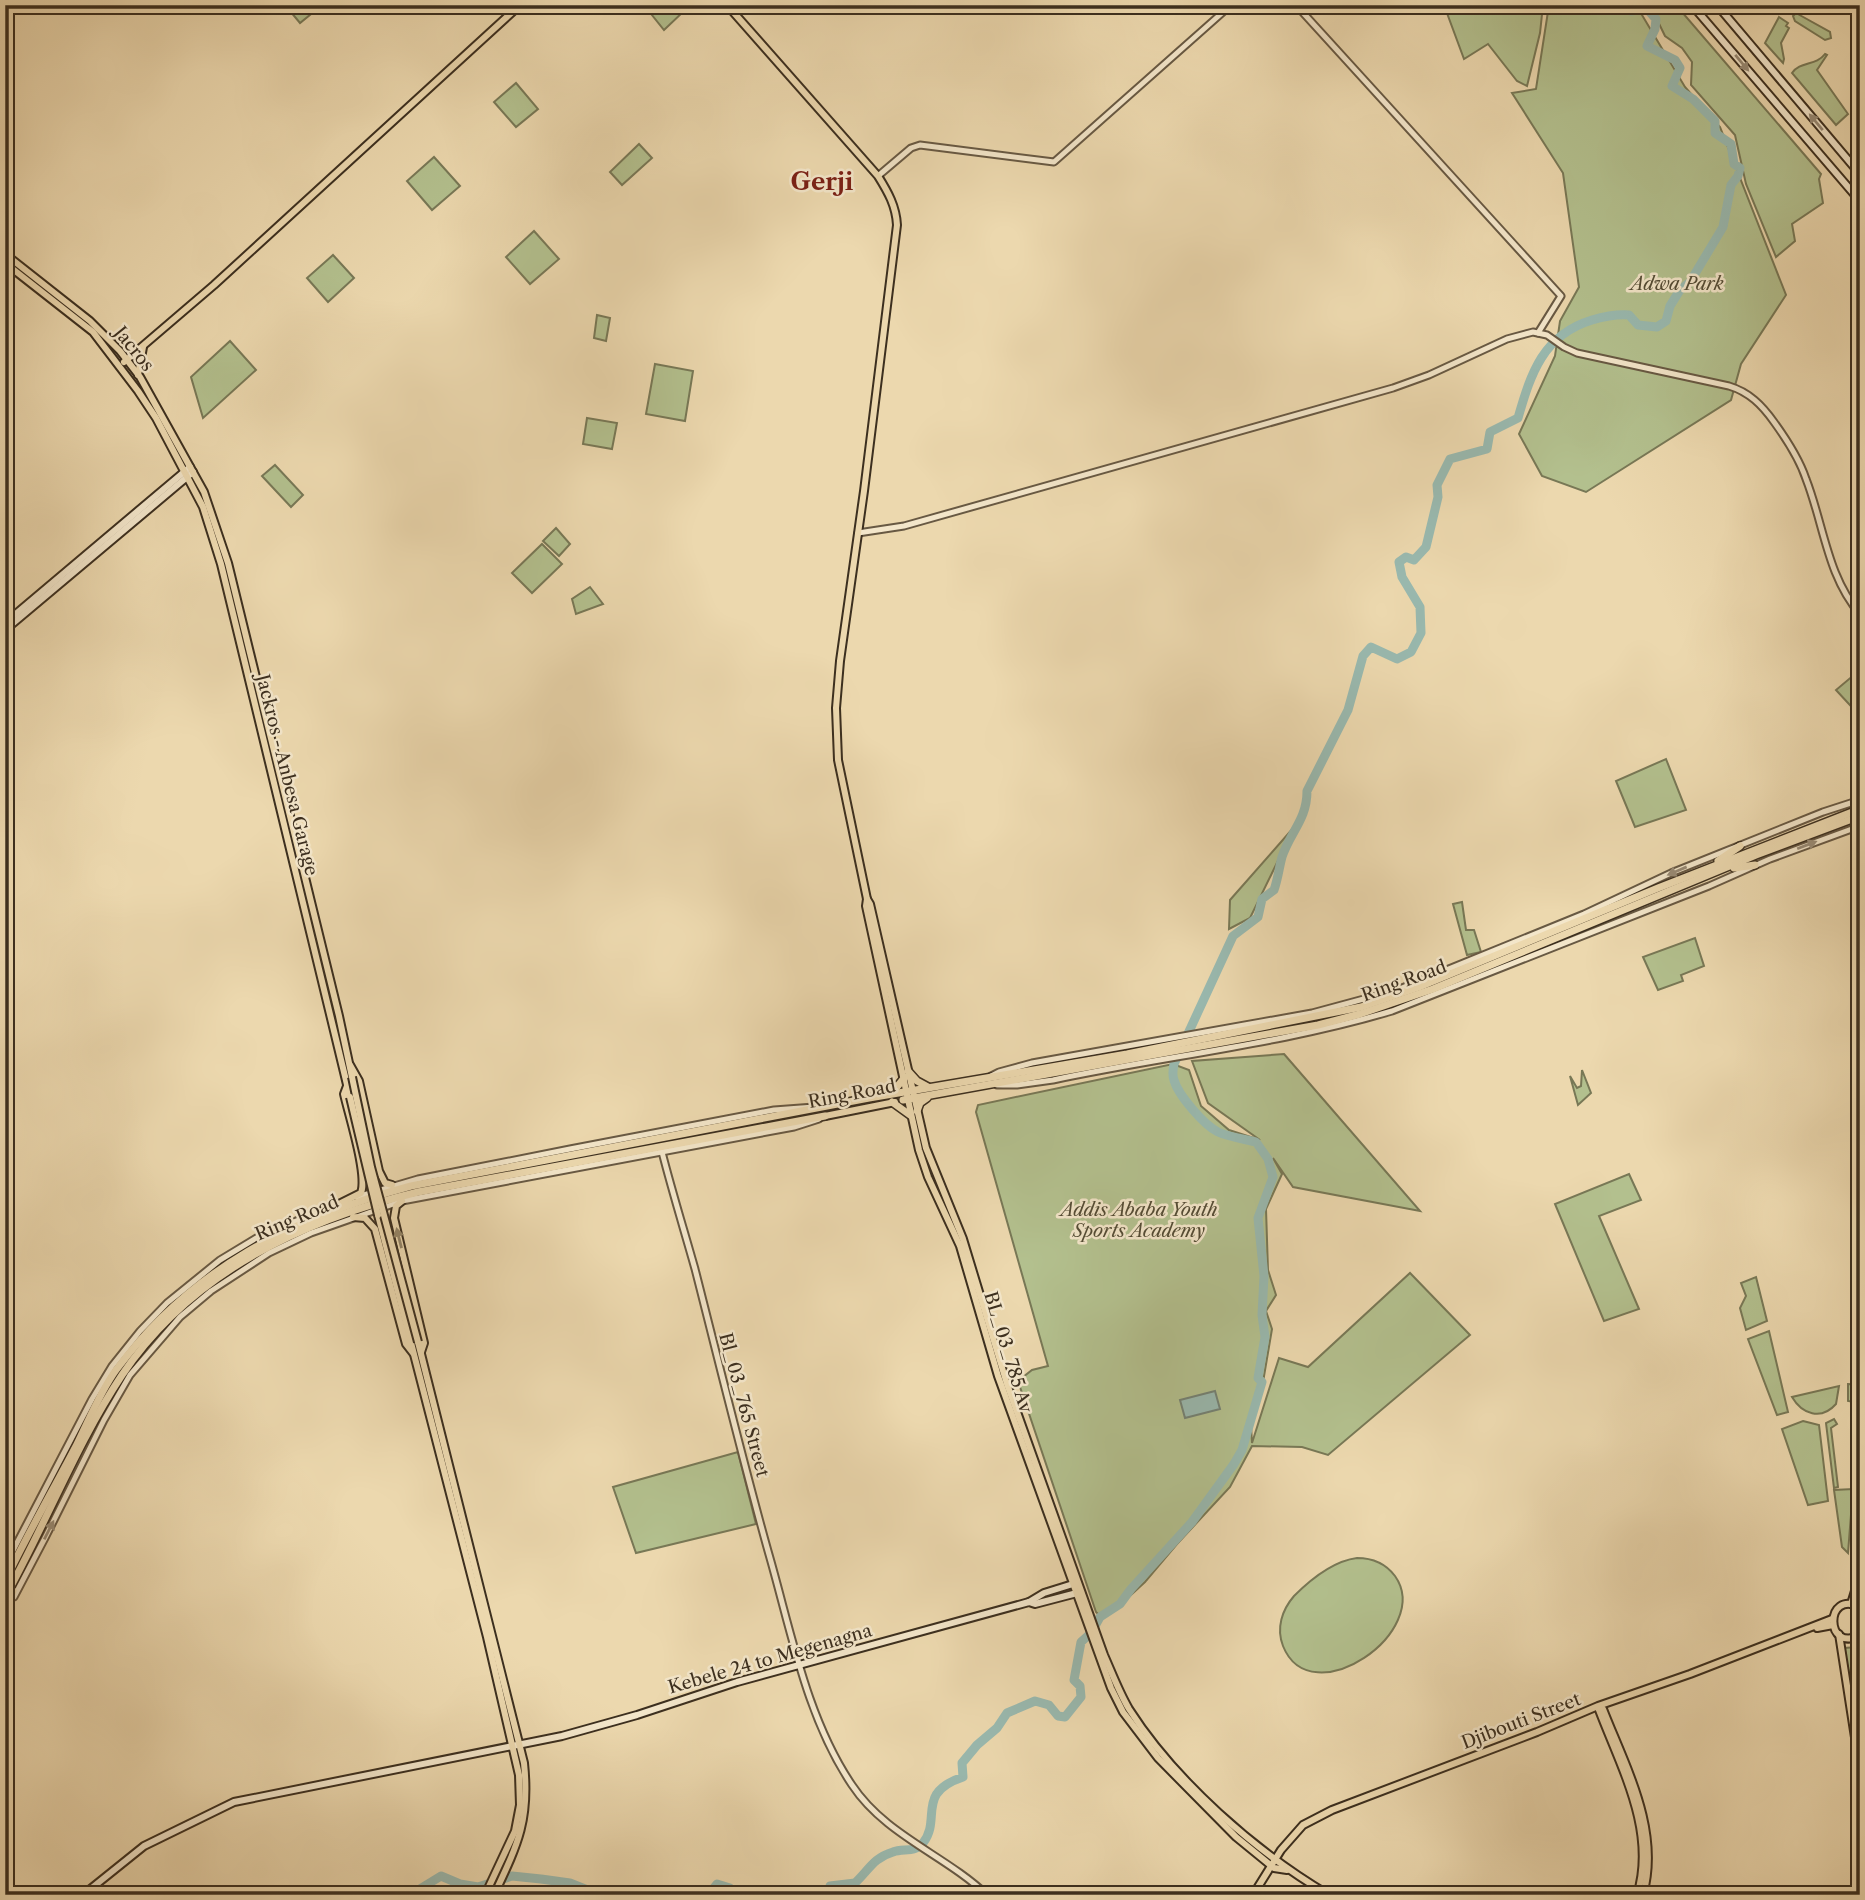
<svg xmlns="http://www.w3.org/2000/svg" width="1865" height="1900" font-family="'Libre Caslon Text',serif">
<rect width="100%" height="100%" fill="#ecd8ae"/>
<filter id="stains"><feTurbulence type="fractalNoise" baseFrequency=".00286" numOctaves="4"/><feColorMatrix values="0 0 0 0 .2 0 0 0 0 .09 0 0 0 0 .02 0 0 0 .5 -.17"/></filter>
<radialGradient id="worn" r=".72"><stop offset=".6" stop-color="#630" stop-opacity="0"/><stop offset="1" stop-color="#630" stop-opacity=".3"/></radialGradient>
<!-- green -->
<g fill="#b3c08e" stroke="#787856" stroke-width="2">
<polygon points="285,5 313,5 316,10 300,23"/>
<polygon points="644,5 677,5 683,12 664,30"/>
<polygon points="1444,5 1543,5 1540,33 1527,86 1517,81 1488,44 1464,59"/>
<polygon points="1549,5 1636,5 1685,87 1720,127 1786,295 1741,364 1731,400 1586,492 1542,476 1519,434 1555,356 1560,321 1579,287 1563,173 1512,93 1536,89"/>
<polygon points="1650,5 1667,5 1675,12 1682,12 1821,174 1819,179 1823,203 1792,224 1795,241 1776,257 1746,184 1735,135 1691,85 1692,62 1682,48 1665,36"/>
<polygon points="1796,13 1830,32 1831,38 1825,40 1795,21 1793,16"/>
<polygon points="1779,17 1788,23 1786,26 1789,28 1781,43 1784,59 1783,63 1765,43"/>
<path d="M1825,54L1827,55L1817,70L1848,114L1836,125L1792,73C1800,61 1816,66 1825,54Z"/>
<polygon points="516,83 538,109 516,127 494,102"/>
<polygon points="639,144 652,158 622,185 610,172"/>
<polygon points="434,157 460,186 432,210 407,181"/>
<polygon points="534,231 559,259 530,284 506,257"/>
<polygon points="333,255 354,278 328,302 307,278"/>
<polygon points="597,315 610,318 606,341 594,338"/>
<polygon points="230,341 256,370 203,418 191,377"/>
<polygon points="655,364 693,371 685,421 646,414"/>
<polygon points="587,418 617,423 612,449 583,444"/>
<polygon points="275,465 303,495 291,507 262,476"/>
<polygon points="556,528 570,544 559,556 543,541"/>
<polygon points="542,544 562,564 532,593 512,573"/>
<polygon points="590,587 603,604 576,614 572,599"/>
<polygon points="1855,674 1860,679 1860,716 1836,690"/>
<polygon points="1666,759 1686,810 1635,827 1616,781"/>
<polygon points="1295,826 1250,918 1229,929 1230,900"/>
<polygon points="1462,902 1466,930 1474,930 1481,952 1467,955 1453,904"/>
<polygon points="1695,938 1704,966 1681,975 1683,981 1658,990 1643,957"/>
<polygon points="1284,1054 1420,1211 1293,1187 1273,1158 1282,1174 1266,1209 1268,1270 1276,1295 1266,1311 1272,1329 1261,1394 1251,1425 1252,1443 1279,1358 1308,1367 1410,1273 1470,1335 1328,1455 1302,1447 1252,1446 1230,1487 1177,1544 1145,1582 1119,1606 1099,1615 1096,1612 1018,1381 1032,1370 1048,1366 976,1112 978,1105 1173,1064 1189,1070 1201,1106 1229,1130 1260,1140 1208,1103 1192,1061"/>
<polygon points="1582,1070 1591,1093 1578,1105 1570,1076 1577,1088 1581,1086"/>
<polygon points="1629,1174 1641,1200 1599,1216 1639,1309 1604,1321 1555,1204"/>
<polygon points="1756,1277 1767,1321 1746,1330 1740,1308 1746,1296 1741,1283"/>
<polygon points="1769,1331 1788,1412 1777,1415 1748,1339"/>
<polygon points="1848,1384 1860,1385 1860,1403 1848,1401"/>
<path d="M1839,1386L1836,1404C1821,1421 1802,1414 1792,1397Z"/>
<polygon points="1834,1419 1837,1424 1831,1428 1838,1487 1834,1488 1826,1423"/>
<polygon points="1803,1421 1819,1425 1828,1501 1808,1505 1782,1429"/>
<polygon points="738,1452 756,1524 636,1553 613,1487"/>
<polygon points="1853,1489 1848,1553 1842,1547 1834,1490"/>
<path d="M1357,1558C1372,1558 1386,1564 1395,1576C1434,1631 1311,1716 1283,1646C1276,1628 1282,1610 1294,1596C1311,1579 1333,1561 1357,1558Z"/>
<polygon points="1858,1647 1854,1700 1844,1648"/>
</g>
<!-- water -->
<polygon fill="#99b9af" stroke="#748275" stroke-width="2" points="1215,1391 1220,1409 1185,1418 1180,1400"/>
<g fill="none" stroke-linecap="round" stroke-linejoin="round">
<!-- river -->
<g stroke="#99b9af" stroke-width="9">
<polyline points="410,1895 441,1876 460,1884 478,1887 512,1876 541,1879 570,1883 595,1893 606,1890 617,1895"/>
<polyline points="637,1895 640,1895"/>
<polyline points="687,1895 709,1894 717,1884 730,1888 735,1895"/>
<path d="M852,1895L835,1893L830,1886L855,1883C869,1870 873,1858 893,1852C903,1848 915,1853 923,1843C942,1819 915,1793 963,1777L962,1763L977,1745L997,1728L1007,1713L1035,1701L1049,1705L1058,1716L1065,1717L1081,1697L1080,1686L1074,1680L1081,1642L1091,1633L1100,1617L1120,1604L1131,1589L1192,1522L1234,1464L1242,1450L1262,1382L1258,1378L1265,1337L1262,1315L1264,1276L1258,1218L1273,1177L1268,1159L1256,1142C1244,1139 1229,1137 1218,1132C1204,1125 1178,1095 1174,1080C1172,1075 1173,1069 1174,1064L1233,936L1258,917L1262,899L1274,890C1278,879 1279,868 1282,857C1290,832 1307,820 1307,791L1348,710L1363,656L1371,647L1397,659L1411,652L1421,633L1420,607L1402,577L1399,562L1406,557L1414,560L1426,547L1438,497L1437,485L1450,459L1487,449L1490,432L1518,418C1531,373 1543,335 1592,320C1606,316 1616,314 1629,315L1638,325L1657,327L1666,321L1670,306L1680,290L1690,282L1723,227L1731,185L1738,176L1740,168L1734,164L1731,144L1715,133V121L1693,99L1672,86L1680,68L1675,60L1647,46L1655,29L1656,19L1647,9L1631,11L1624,8L1625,5"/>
</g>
<defs>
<g id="tertiary">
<polyline points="1296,5 1561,296 1538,333"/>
<polyline points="878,176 911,148 920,145 1054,162 1231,5"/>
<path d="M858,533L904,526L1393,388L1429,375L1507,339L1533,332L1547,335L1564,347L1577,353L1729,386C1749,392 1762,405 1774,422C1787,440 1799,458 1806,479C1824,525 1827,576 1860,614"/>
<polyline points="991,1076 999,1072 1032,1063 1312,1013 1397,990 1584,914 1671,873 1823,812 1860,800"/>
<path d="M997,1085H1017L1053,1080C1166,1056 1282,1044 1392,1011L1709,886L1770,859L1860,826"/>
<path d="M662,1152C672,1191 684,1230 695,1269C719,1363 742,1458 768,1551C791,1630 806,1717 852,1785C885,1835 945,1855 987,1895"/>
<polyline points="357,1197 418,1179 570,1149 774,1110 814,1107"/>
<polyline points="7,1562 92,1399 112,1366 140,1331 167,1303 220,1260 263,1234 342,1203"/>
<polyline points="14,1597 45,1538 104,1420 130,1375 180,1317 211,1291 269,1253 311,1233 402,1201 794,1127 819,1119"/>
</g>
<g id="secondary">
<polyline points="1692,5 1860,201"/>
<polyline points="1717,5 1860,174"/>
<polyline points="5,623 190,467"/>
<polyline points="5,630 193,472"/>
<polyline points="1029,1602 1044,1593 1073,1584"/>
<polyline points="83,1895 144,1846 234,1802 562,1736 637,1715 737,1682 1029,1602 1035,1604 1077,1593"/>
</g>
<g id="primary">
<path d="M727,5L878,176C888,192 896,206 897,225L864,491L840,661L836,708L838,760L867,899L866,906L919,1150L928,1177L960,1246L998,1376L1111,1688L1123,1712L1158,1758L1236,1837L1274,1868L1287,1870"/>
<polyline points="5,254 90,321 120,351 140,377 204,492 228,563 339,1016 352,1077"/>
<polyline points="5,263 93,332 138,391 156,418 203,507 221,564 350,1097"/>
<polyline points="124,362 214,285 520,5"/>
<polyline points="138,375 143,347"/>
<path d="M867,899L870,904L926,1148L963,1239L1007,1384L1104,1655C1112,1673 1119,1692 1129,1709C1175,1781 1256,1852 1329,1895"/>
<polyline points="350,1065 359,1081 379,1171 385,1183 392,1185"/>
<polyline points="825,1116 895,1102"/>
<polyline points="402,1201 396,1206 394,1218 424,1343 421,1352"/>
<path d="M339,1204L361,1193C368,1175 349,1116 344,1094L347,1086"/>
<polyline points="378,1215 487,1637 519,1775 520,1805 515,1831 485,1895"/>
<polyline points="353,1217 365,1218 375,1229 406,1344 413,1353"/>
<path d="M418,1342L524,1763C530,1820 518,1844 494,1895"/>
<polyline points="1851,1604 1858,1581 1860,1562"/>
<path d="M1860,1607C1824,1589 1825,1654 1860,1635"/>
<polyline points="1817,1628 1833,1625"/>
<polyline points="1839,1634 1860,1770"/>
<polyline points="1860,1698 1860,1713"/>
<path d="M1603,1709C1626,1768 1661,1830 1643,1895"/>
<path d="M1599,1710C1621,1768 1657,1832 1637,1895"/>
<polyline points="1253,1895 1281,1850 1303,1825 1332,1810 1537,1732 1598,1706 1690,1674 1832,1619"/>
</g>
<g id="trunk">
<polyline points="1718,861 1740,846"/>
<polyline points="1734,868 1755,865"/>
<polyline points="908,1071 917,1081 928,1087"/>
<polyline points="892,1093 905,1077"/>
<polyline points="903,1100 1318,1025 1360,1014 1433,989 1756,855 1860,816"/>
<polyline points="892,1102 910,1115"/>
<polyline points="917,1111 920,1103 927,1098"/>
<polyline points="5,1569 7,1562"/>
<path d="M5,1581C27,1535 53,1490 77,1444C89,1420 100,1392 116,1370C192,1268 292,1218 411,1186L869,1098L1127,1054L1361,1007L1419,987L1658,888L1860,809"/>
<path d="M5,1597C46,1524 76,1444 122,1375C190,1274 302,1220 418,1192L825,1116"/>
<polyline points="5,1610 13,1591"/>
</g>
</defs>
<!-- tertiary casing -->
<use href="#tertiary" stroke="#685943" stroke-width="9"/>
<!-- secondary casing -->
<use href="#secondary" stroke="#3c2f1f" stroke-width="10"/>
<!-- primary casing -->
<use href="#primary" stroke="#3c2f1f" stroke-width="10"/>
<!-- trunk casing -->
<use href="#trunk" stroke="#3c2f1f" stroke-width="10"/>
<!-- tertiary -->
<use href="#tertiary" stroke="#f3e6ca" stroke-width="5"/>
<!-- secondary -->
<use href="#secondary" stroke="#f3e6ca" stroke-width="6"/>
<!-- primary -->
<use href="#primary" stroke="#ecd8ae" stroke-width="6"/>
<!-- trunk -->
<use href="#trunk" stroke="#ecd8ae" stroke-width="7"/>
<defs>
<g id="primary-bridge">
<polyline points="352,1077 371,1167 418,1342"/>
<polyline points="350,1097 378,1215"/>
</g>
</defs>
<!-- primary-bridge casing -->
<use href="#primary-bridge" stroke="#3c2f1f" stroke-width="10" stroke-linecap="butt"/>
<!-- primary-bridge -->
<use href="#primary-bridge" stroke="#ecd8ae" stroke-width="6"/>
</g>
<!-- one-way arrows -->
<defs><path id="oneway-solid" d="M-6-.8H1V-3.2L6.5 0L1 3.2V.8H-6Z" transform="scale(1.75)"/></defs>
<g fill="#988a74">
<use href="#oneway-solid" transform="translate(1742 63) rotate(50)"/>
<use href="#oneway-solid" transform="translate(1816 122) rotate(-130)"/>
<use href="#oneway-solid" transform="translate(1807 845) rotate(-21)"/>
<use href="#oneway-solid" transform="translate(1677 871) rotate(157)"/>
<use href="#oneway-solid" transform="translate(49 1530) rotate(-63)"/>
</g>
<use fill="#948466" href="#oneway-solid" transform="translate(399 1238) rotate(-104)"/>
<g text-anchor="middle" stroke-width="5" stroke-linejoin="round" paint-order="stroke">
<!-- park labels -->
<g font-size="18" font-style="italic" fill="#544c35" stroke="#f3e6ca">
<text x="1677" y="290">Adwa Park</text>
<text x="1139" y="1216">Addis Ababa Youth<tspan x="1139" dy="21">Sports Academy</tspan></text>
</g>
<!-- street labels -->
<g font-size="18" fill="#3c2f1f" stroke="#f3e6ca">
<text transform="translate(134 349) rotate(51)" y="6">Jacros</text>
<text transform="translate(287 775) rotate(76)" y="6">Jackros - Anbesa Garage</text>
<text transform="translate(1404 981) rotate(-20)" y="6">Ring Road</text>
<text transform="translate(852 1094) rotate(-11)" y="6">Ring Road</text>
<text transform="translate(297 1218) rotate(-23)" y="6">Ring Road</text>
<text transform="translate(1008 1352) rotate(73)" y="6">BL_03_785 Av</text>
<text transform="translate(744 1405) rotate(75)" y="6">Bl_03_765 Street</text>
<text transform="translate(770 1659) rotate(-16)" y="6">Kebele 24 to Megenagna</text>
<text transform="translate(1521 1721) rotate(-21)" y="6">Djibouti Street</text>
</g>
<!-- district labels -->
<g font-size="24" font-weight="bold" fill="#7a1f14" stroke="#f3e6ca">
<text x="822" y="190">Gerji</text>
</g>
</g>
<!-- margin -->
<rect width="1865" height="1900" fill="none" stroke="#ecd8ae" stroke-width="28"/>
<rect x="7" y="7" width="1851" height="1886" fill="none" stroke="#3c2f1f" stroke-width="3.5"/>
<rect x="14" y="14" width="1837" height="1872" fill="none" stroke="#3c2f1f" stroke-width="2"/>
<rect width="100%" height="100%" filter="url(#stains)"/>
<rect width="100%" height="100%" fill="url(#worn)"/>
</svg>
